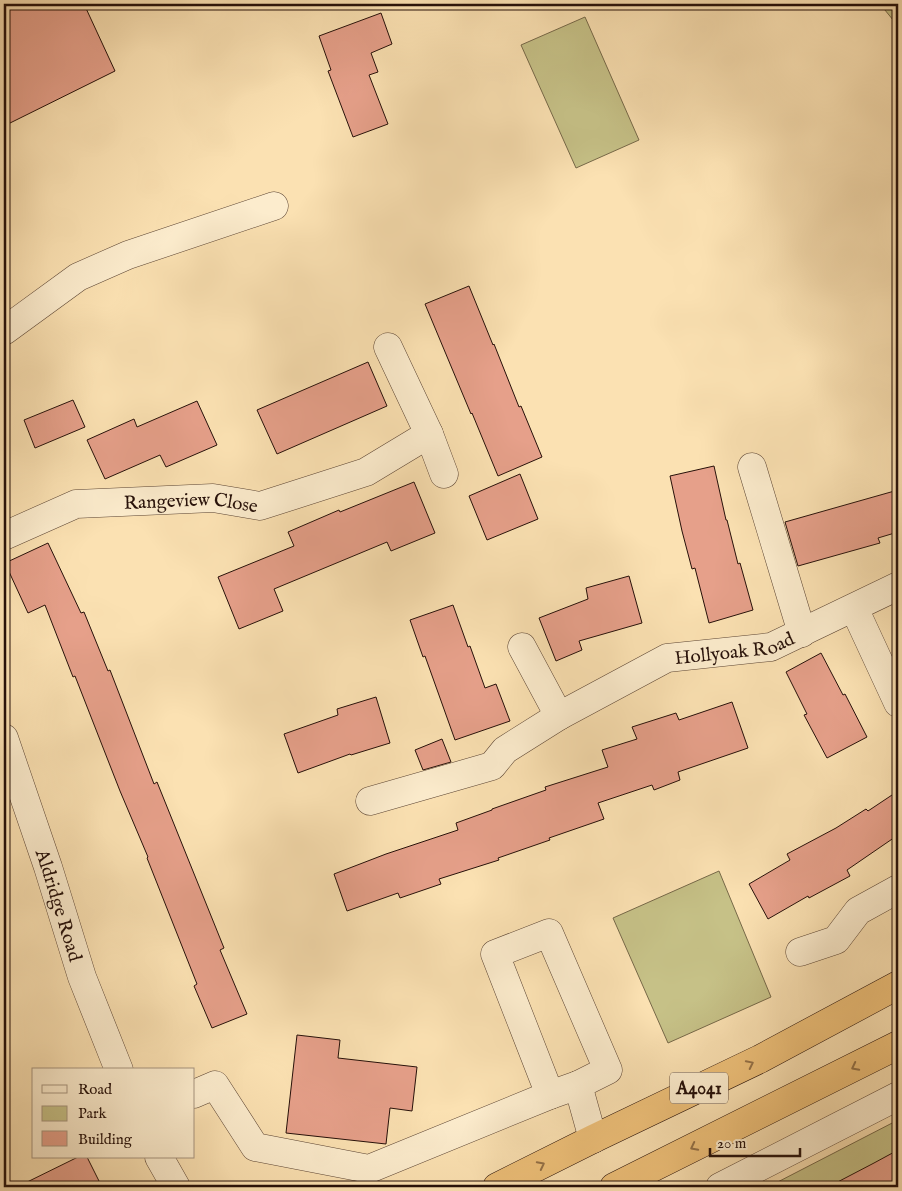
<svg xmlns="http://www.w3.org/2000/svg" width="902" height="1191" font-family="'IM FELL English',serif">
<rect width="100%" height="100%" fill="#fbe1b2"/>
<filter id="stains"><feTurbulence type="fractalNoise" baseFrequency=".004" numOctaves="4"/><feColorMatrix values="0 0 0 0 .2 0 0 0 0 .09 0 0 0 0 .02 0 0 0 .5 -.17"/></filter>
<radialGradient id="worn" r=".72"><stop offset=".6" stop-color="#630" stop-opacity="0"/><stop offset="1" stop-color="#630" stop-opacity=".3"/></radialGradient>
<!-- green -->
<g fill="#c6c187" stroke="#766848">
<polygon points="880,4 898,4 898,26"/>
<polygon points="585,17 639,140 576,168 521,45"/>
<polygon points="719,871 771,997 668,1043 613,918"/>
<polygon points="898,1120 898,1187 768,1187"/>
</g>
<!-- building -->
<g fill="#e6a08a" stroke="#261009">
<polygon points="4,4 84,4 115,71 4,126"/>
<polygon points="381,13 392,44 371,53 378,72 369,75 388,124 353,137 328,71 331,70 319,36"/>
<polygon points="469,286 493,345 494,344 519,407 521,406 542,457 498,476 472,413 471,414 425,304"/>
<polygon points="368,362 387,406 277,454 257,410"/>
<polygon points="73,400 85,427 35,448 24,420"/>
<polygon points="197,401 217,445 166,467 160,455 105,479 87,440 134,419 137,427"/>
<polygon points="714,466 726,520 727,520 738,564 740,563 753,610 709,623 695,568 692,569 682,531 670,476"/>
<polygon points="520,474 538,519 487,540 469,496"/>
<polygon points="414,482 435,533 391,551 387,542 274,589 283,611 239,629 218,577 294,546 288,532 339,510 340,512"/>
<polygon points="898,490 898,532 878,538 880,543 798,566 785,522"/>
<polygon points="48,543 81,613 84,612 108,671 110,670 154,784 157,782 224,948 220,950 247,1014 212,1028 194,986 197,984 147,858 148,857 120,791 75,676 73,677 45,605 28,613 5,563"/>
<polygon points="629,576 642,623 579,641 582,650 556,661 539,618 588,599 586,588"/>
<polygon points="453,605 468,647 470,646 485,688 496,684 510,721 455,740 425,656 423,657 410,620"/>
<polygon points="821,653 843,695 845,694 867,737 827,758 804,715 807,714 786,672"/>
<polygon points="376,697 390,743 351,755 350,754 298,773 284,734 338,715 337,709"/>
<polygon points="732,702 748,748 678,772 680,780 654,790 652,785 598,803 604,819 549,838 550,840 498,858 499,860 439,879 441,884 400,898 398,893 347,911 334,874 386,854 458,830 456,823 492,810 492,809 546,790 545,787 608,767 602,750 637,739 632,727 676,713 679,720"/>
<polygon points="442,739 451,762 423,770 415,750"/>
<polygon points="898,791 898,835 847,870 850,876 809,898 808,896 768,919 749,884 790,860 787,854 836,828 866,809 868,811"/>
<polygon points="297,1035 340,1040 338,1058 417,1067 412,1111 390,1108 386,1144 286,1133"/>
<polygon points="898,1150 898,1187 828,1187 874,1163"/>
<polygon points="78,1157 87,1157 102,1187 17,1187"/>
</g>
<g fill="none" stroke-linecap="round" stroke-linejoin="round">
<defs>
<g id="minor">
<polyline points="4,331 78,277 128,255 274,206"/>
<polyline points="388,347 429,434 444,474"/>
<polyline points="752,467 802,633"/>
<path id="s1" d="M4,536L76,504L213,498L260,506L366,472L429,434"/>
<polyline points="854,608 898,703"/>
<polyline points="522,647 559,716"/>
<path id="s2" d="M4,738L48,867L82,977L119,1070"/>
<path id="s3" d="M370,801L492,766L505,750L559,716L667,658L771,647L898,586"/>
<polyline points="800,952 836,940 858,911 898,889"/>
<polyline points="194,1094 215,1085 255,1147 369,1169 550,1095 578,1085 593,1139"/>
<polyline points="550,1095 495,954 549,933 608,1070 578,1085"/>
<polyline points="159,1157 176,1187"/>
<polyline points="720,1187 898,1096"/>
</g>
<g id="highway">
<polyline points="497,1187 593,1139 760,1059 898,985"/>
<polyline points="614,1187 898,1045"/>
</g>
</defs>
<!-- minor casing -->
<use href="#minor" stroke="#5b4433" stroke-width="29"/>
<!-- highway casing -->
<use href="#highway" stroke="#261009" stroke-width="29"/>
<!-- minor -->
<use href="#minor" stroke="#fceccd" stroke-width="28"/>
<!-- highway -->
<use href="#highway" stroke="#eec079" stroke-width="28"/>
</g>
<!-- one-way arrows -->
<defs><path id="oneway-chevron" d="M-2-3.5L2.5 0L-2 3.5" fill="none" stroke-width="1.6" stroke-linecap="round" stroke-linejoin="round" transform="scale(1.25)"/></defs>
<g stroke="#947147">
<use href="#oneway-chevron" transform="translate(750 1064) rotate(-26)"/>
<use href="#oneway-chevron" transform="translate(855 1067) rotate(153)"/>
<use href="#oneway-chevron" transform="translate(694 1147) rotate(153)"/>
<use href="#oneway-chevron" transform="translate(541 1165) rotate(-27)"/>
</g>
<g text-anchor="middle" stroke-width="4" stroke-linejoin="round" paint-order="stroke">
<!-- shield labels -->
<rect fill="#fceccd" stroke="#665244" stroke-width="1" x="670" y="1072.5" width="58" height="31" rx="4"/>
<g font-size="18" font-weight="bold" fill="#261009">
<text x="699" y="1094">A4041</text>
</g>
<!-- street labels -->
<g font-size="19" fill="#261009" stroke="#fceccd">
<text dy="7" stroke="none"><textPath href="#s1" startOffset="194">Rangeview Close</textPath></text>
<text dy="7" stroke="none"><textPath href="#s3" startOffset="402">Hollyoak Road</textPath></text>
<text dy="7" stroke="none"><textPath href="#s2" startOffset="176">Aldridge Road</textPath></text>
</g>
</g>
<!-- margin -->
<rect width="902" height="1191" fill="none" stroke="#fbe1b2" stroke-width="20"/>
<rect x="5" y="5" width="892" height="1181" fill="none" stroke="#261009" stroke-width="2.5"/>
<rect x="10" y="10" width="882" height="1171" fill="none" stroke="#261009"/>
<!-- legend -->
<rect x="32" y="1068" width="162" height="90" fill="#fceccd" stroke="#a6947f"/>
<rect x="42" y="1085" width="25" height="8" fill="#fceccd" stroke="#a6947f"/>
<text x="78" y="1094" font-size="15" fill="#261009">Road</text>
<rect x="42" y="1106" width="25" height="15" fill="#c6c187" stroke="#a6947f"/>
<text x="78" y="1118" font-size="15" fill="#261009">Park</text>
<rect x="42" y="1131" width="25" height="15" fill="#e6a08a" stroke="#a6947f"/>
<text x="78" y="1144" font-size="15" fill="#261009">Building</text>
<!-- scale -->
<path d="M710 1148v8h90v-8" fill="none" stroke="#261009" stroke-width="2.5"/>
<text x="717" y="1148" font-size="15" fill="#261009" stroke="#fceccd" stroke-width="4" paint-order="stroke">20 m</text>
<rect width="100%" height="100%" filter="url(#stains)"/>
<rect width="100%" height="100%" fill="url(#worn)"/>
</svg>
